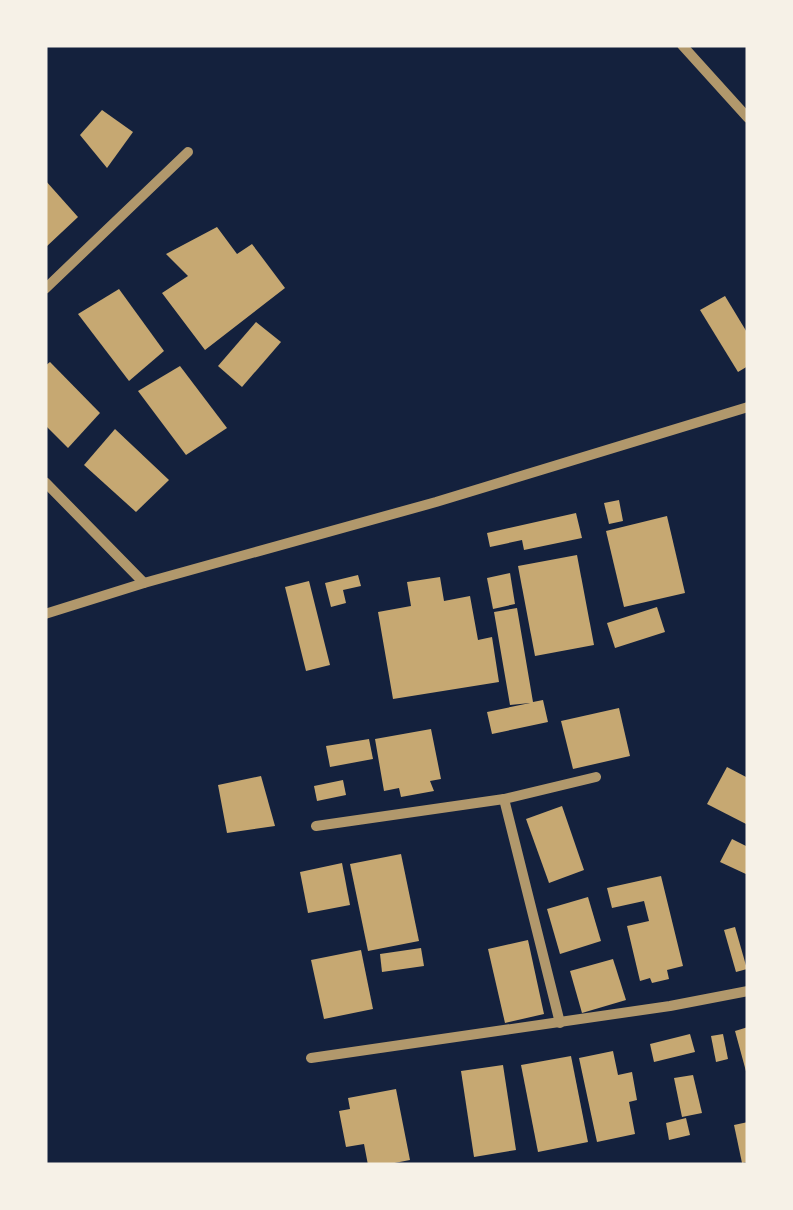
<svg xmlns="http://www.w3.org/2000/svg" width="793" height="1210" font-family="Overpass,sans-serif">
<rect width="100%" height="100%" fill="#14213d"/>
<!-- building -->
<g fill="#c6a872">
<polygon points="102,110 133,132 107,168 80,135"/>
<polygon points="45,180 78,217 45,248"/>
<polygon points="217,227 237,254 252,244 285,288 205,350 162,293 188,276 166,254"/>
<polygon points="119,289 164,351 129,381 78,314"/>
<polygon points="725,296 748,334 748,366 738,372 700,310"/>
<polygon points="256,322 281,342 242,387 218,366"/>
<polygon points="50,362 100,413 68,448 45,425 45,366"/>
<polygon points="180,366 227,428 186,455 138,391"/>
<polygon points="115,429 169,480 136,512 84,465"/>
<polygon points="619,500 623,521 609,524 604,503"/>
<polygon points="576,513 582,538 524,550 522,540 490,547 487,533"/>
<polygon points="667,516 685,593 624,607 606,531"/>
<polygon points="577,555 594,645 535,656 518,566"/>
<polygon points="510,573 515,604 493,609 487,578"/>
<polygon points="358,575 361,586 343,590 346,603 331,607 325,583"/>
<polygon points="440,577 444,601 470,596 478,640 492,637 499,682 393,699 378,612 411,606 407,582"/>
<polygon points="309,581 330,665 306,671 285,587"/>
<polygon points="657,607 665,632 615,648 607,623"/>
<polygon points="517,608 533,702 543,700 548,722 492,734 487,712 530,703 510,705 494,612"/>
<polygon points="619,708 630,756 573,769 561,721"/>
<polygon points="431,729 441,779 430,781 434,791 401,797 399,788 384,791 375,739"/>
<polygon points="369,739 373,759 330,767 326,746"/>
<polygon points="727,767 748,778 748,825 707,804"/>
<polygon points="261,776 275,826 227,833 218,785"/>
<polygon points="343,780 346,795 317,801 314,786"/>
<polygon points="562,806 584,870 549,883 526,819"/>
<polygon points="732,839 748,847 748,875 720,862"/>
<polygon points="401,854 419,941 368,951 350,864"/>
<polygon points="342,863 350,905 308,913 300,872"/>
<polygon points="661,876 683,966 667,970 669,979 652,983 650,978 640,981 627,926 649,921 644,901 612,908 607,888"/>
<polygon points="588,897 601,941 560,954 547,909"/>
<polygon points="735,927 747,969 736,972 724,930"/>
<polygon points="528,940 544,1014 505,1023 488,949"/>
<polygon points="421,948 424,966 382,972 380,954"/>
<polygon points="361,950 373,1009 324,1019 311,960"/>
<polygon points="613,959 626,1000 582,1013 570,971"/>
<polygon points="748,1027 748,1075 747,1075 735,1031"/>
<polygon points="690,1034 695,1052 654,1062 650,1044"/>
<polygon points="723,1034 728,1059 716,1062 711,1036"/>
<polygon points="613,1051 618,1075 632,1072 637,1100 629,1102 635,1134 597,1142 579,1058"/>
<polygon points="571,1056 588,1142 538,1152 521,1065"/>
<polygon points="503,1065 516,1150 474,1157 461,1071"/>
<polygon points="693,1075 702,1113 682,1117 674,1078"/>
<polygon points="396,1089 410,1160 384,1165 368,1165 364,1144 346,1147 339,1111 350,1109 348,1098"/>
<polygon points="686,1118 690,1135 669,1140 666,1123"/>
<polygon points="748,1122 748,1162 742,1163 734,1125"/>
</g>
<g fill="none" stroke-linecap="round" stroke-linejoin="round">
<!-- minor -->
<g stroke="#b1986c" stroke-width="10">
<polyline points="682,45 748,118"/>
<polyline points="45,289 188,152"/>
<polyline points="45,482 144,583"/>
<polyline points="45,614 144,583 436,502 748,407"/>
<polyline points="504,799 560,1023"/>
<polyline points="316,826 504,799 596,777"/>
<polyline points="311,1058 670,1006 748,991"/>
</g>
</g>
<!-- border -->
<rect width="793" height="1210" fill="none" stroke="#f6f1e7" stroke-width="95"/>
</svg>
